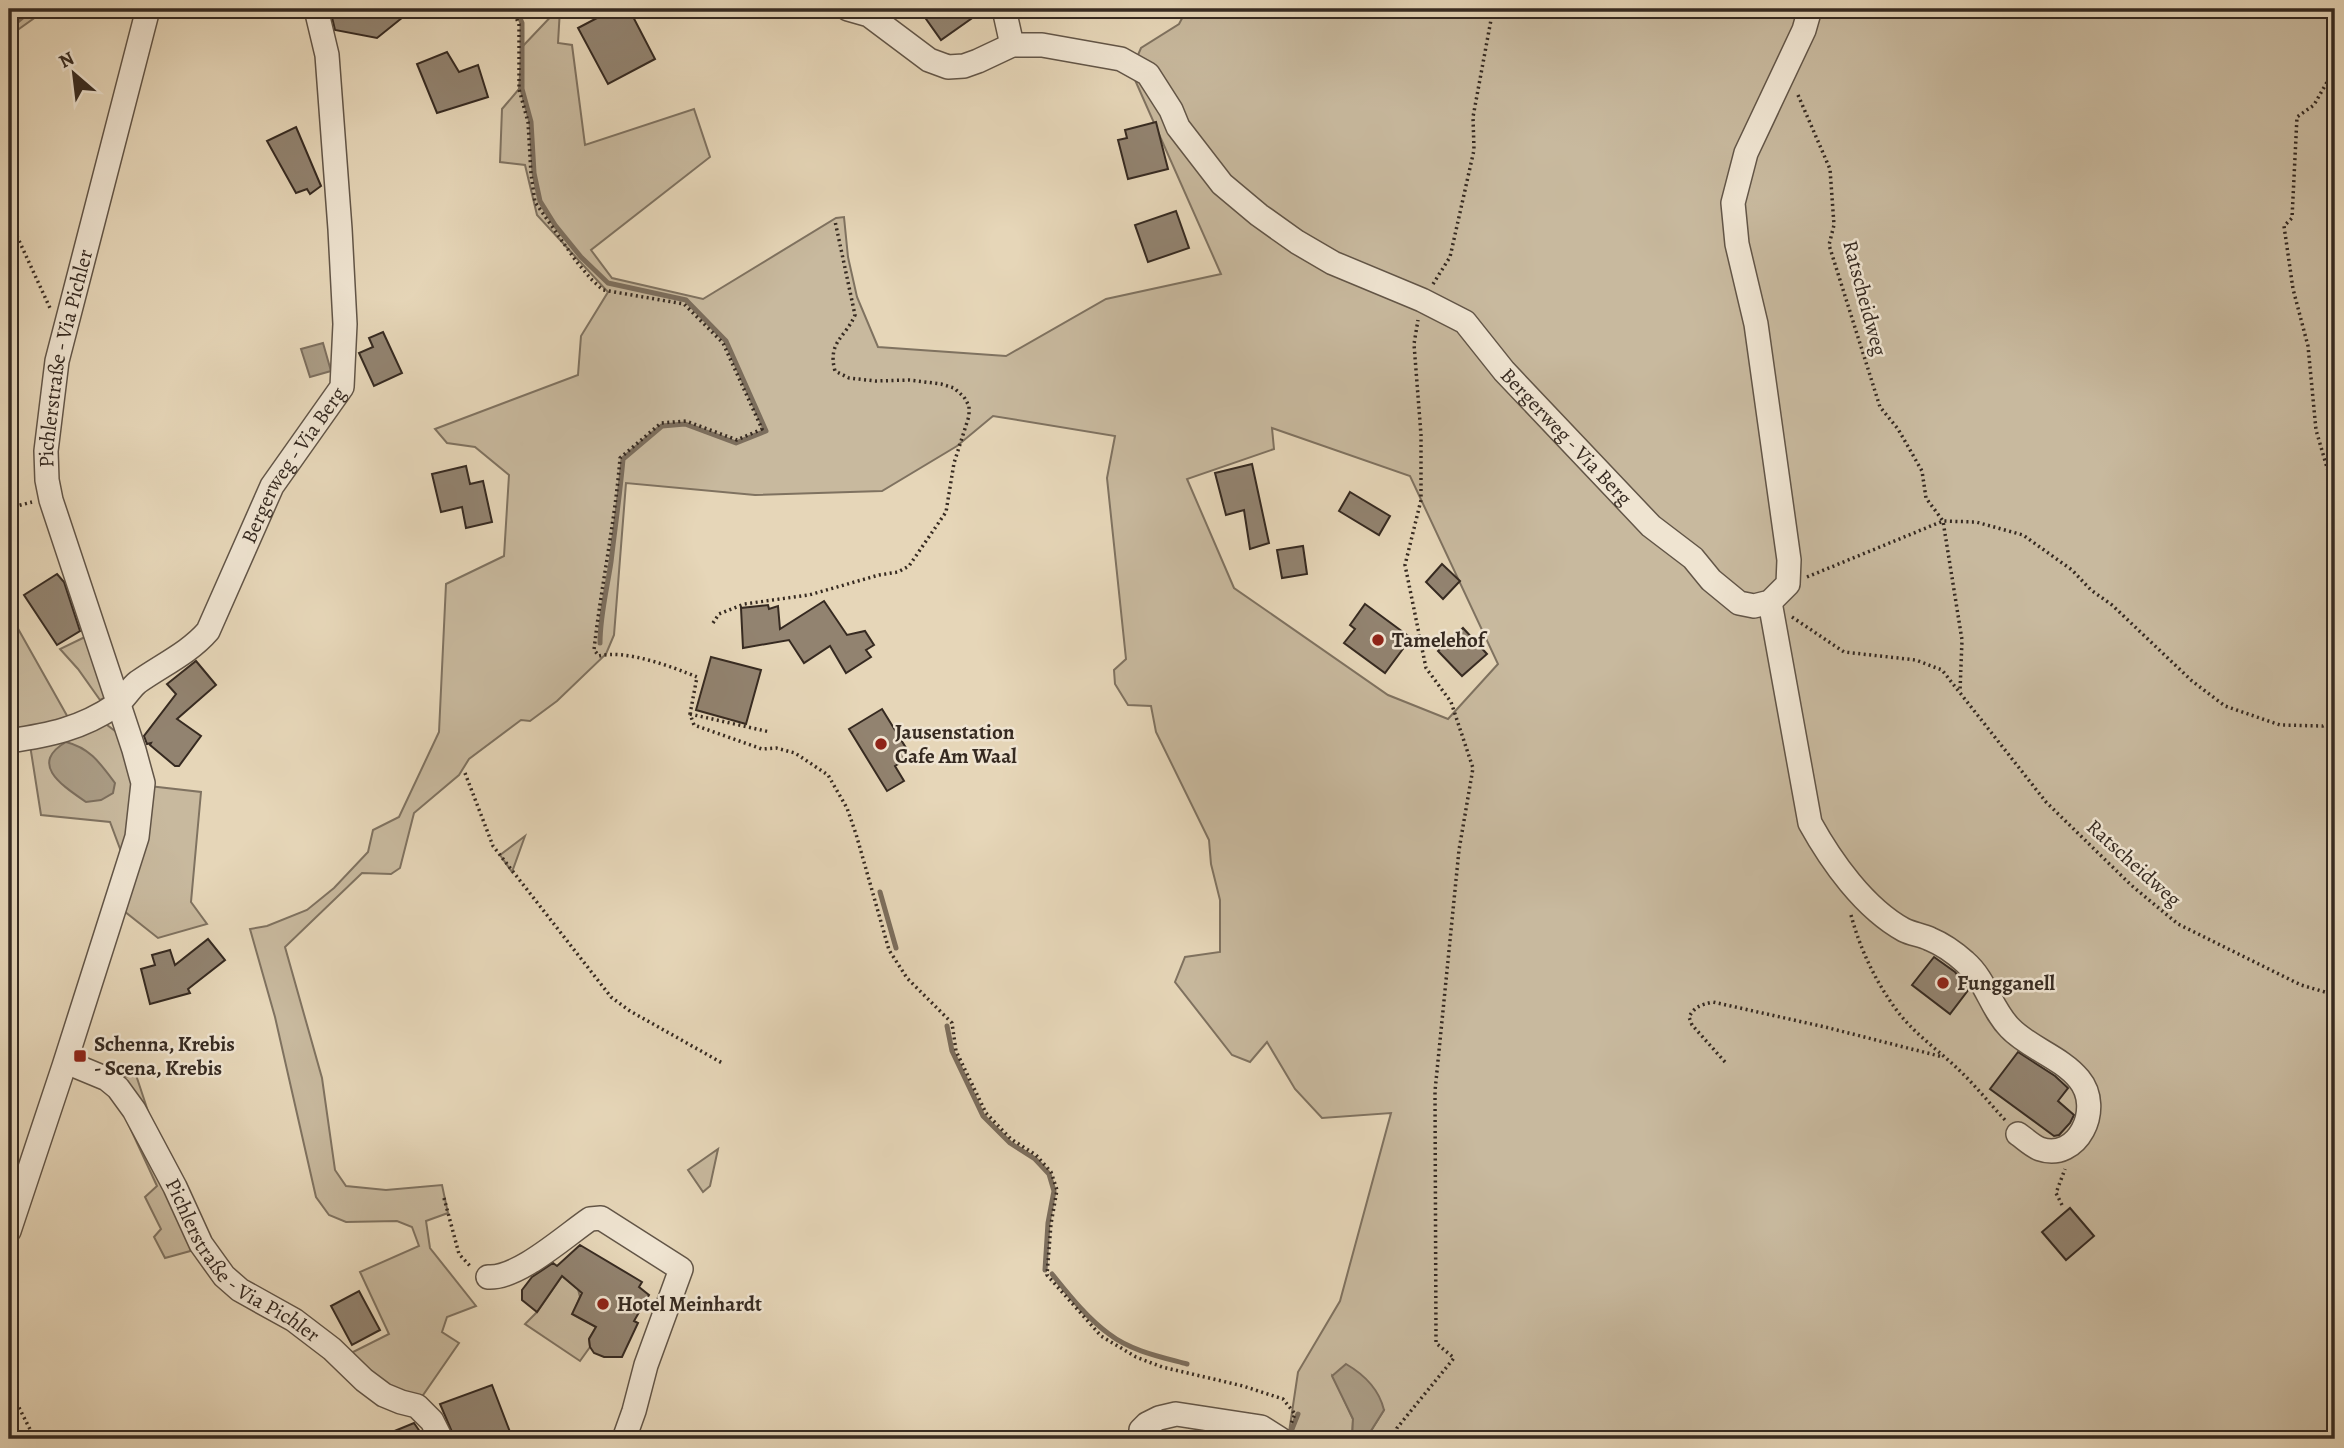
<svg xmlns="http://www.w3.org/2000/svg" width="2344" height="1448" font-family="Alegreya,serif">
<rect width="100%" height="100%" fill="#e6d6b8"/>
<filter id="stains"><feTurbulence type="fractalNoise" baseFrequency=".00286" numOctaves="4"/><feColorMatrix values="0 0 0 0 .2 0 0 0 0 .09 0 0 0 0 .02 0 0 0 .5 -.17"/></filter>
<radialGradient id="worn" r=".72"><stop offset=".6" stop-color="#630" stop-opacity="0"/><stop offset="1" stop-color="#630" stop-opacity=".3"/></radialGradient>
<!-- green -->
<g fill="#c8b99e" stroke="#7f7260" stroke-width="2" fill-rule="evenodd">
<polygon points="16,9 47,9 9,36 9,13"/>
<path d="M558,9H560L558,43L572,45L585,145L694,109L710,157L591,250L612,278L703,299L836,218L844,217L848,257L857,297L878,347L1006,356L1106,299L1221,274L1131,71L1141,48L1179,24L1187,9H2335V1439H1370L1369,1434L1384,1410L1333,1376L1353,1419L1352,1439H1288L1298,1372L1340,1301L1391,1113L1322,1118L1295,1089L1267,1042L1250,1062L1232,1055L1175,982L1185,957L1220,952V900L1211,864L1209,840L1156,732L1151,706L1128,705L1115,684L1114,670L1126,659L1107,478L1115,436L993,416L957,446L882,491L755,495L626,483L614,635L606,654L557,701L530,721L521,720L469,759L459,775L414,813L400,868L391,874L362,873L285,947L322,1078L335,1170L346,1186L386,1190L442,1185L448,1213L426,1221L430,1248L476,1306L447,1317L442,1332L459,1343L421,1398L382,1383L349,1354L389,1334L360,1272L419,1246L412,1227L397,1221L346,1222L329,1215L316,1197L275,1017L250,929L267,926L307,910L334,888L368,852L373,830L399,817L439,732L446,584L504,556L509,475L475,447L447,443L435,429L578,375L581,336L608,292L537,215L525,165L500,162L502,109L519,89L522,47ZM1272,428L1410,476L1498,664L1448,719L1388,695L1234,588L1187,479L1274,449Z"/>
<polygon points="12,618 70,721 103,722 119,734 133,770 133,806 122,854 110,822 41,815 30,745 9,747 9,620"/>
<polygon points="87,636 109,695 100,700 78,669 60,649"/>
<polygon points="149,786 201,792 191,902 207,924 158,938 119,907"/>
<polygon points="525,836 512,872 500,855"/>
<polygon points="136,1075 194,1250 165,1258 154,1237 161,1229 145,1197 157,1186 114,1093 116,1078"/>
<polygon points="718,1149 710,1186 703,1192 688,1170"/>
<polygon points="562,1276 578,1289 580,1297 573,1314 596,1327 589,1339 590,1347 580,1361 525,1324 537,1312"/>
</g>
<!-- water -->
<g fill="#aa9c85" stroke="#7c6e5d" stroke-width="2">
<polygon points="323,343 331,371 310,377 301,349"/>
<path d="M66,742C90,748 100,763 115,783L113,793L101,800L86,802C63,786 28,764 66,742Z"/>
<path d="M1346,1364C1365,1375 1379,1389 1384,1410L1369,1434L1370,1439H1352L1353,1419L1332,1376Z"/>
</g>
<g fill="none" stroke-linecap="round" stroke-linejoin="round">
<!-- stream -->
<g stroke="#7c6e5d" stroke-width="5">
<path d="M516,9L522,23V89L531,122L534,173L540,201L555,225L581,257L608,283L686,300L726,341L766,431L736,443L685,424L662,426L623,459C620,494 615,527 611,562C607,589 600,615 600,643"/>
<polyline points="9,28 32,9"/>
<polyline points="880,892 896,948"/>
<polyline points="947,1026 952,1051 983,1116 1010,1143 1035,1159 1049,1174 1054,1191 1048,1223 1045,1270"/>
<path d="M1052,1274C1069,1295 1087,1318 1109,1334C1131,1351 1161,1357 1187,1364"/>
<polyline points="1288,1439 1298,1414"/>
</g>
</g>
<!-- building -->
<g fill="#928370" stroke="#362a21" stroke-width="2">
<polygon points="330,9 413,9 377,38 335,30"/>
<polygon points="614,9 629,9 655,59 608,84 578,28"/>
<polygon points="919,9 985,9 941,40"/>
<polygon points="447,52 459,72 478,65 488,97 437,113 417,64"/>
<polygon points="1156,122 1168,169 1128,179 1118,140 1127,138 1125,130"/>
<polygon points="296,127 321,186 310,194 307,189 296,193 267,141"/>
<polygon points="1176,211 1189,248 1148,262 1135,225"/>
<polygon points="383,332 402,373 374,386 359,353 373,347 369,338"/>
<polygon points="1252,464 1269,543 1250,549 1244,510 1226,515 1215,473"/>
<polygon points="466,466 470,484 483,481 492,522 466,528 462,507 441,512 432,474"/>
<polygon points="1350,492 1390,516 1379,535 1339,511"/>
<polygon points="1303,546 1307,574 1282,578 1277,550"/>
<polygon points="1442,564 1460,581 1443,599 1426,582"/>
<polygon points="57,574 64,582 80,631 57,645 24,595"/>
<polygon points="824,601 847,635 865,631 874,645 866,650 871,657 846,673 830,646 804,663 789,640 743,648 741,608 768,605 769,609 778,606 780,629"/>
<polygon points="1365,604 1411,638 1385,673 1344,643 1355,629 1350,625"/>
<polygon points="1463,628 1487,654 1462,676 1438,651"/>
<polygon points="711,657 761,670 746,724 696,710"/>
<polygon points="196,661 216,685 177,719 201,736 179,766 175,766 150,745 151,743 147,744 144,736 176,694 167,684"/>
<polygon points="882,709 911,756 895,766 904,781 887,791 849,729"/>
<polygon points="208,939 225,960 188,989 190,993 150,1004 141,969 155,965 152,955 170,950 175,965"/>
<polygon points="1934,957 1955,972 1969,989 1950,1014 1912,985"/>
<polygon points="2018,1052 2055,1076 2068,1088 2058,1101 2074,1115 2070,1123 2059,1135 2054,1136 1990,1089"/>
<polygon points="2070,1208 2094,1236 2066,1260 2042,1232"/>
<polygon points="580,1245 642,1282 639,1287 649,1295 634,1321 638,1323 622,1357 604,1357 594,1353 590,1347 589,1339 596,1327 572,1314 582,1293 562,1276 537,1312 522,1300 522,1290 532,1277 553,1263 557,1266"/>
<polygon points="359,1291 380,1330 352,1345 331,1306"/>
<polygon points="492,1385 510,1432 496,1439 455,1439 440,1404"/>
<polygon points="414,1423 425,1439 375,1439"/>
</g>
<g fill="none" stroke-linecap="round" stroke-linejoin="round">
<defs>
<g id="minor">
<path id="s1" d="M848,9L869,15L929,60L948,67L964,66L978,61L1012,45H1042L1121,59L1148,74L1171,110L1178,127L1222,184L1259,215L1297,242L1333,263L1422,300L1465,322L1504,371L1651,526L1693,558L1711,580L1739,603L1754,606L1770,602L1788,584L1789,560L1756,324L1737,244L1733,203L1746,153L1804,30L1810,9"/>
<polyline points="1004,9 1012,45"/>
<path d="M1770,602L1810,823C1831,861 1864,908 1904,930C1912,934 1922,935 1930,939C1942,944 1955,953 1965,962C1986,980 1991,1009 2010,1028C2029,1048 2061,1057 2079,1079C2104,1109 2077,1162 2040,1149C2032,1146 2024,1138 2018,1134"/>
<path id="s2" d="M9,741C49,735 81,729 116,705C125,699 130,688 138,682C162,665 189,653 208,631L272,486L342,387L345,324L340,229L327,55L316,9"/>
<path id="s3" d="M66,1062L107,1079L118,1088L134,1110L175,1187L201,1244L224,1276L240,1290L294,1320L332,1349L364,1380L384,1395L401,1402L417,1406L432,1421L441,1439"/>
<path id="s4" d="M9,1231L64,1066L137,837L143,783L134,750L51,500L47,480L46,451L57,361L148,9"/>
<path d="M488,1277C518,1279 565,1236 590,1219L601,1218L681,1269L646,1365L634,1411L624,1439"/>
<polyline points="1142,1439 1141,1430 1147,1424 1159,1418 1176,1414 1261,1427 1280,1439"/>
</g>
</defs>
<!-- minor casing -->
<use href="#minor" stroke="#625547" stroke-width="26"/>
<!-- path -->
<g stroke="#362a21" stroke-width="3.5" stroke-dasharray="2 3.5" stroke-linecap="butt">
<path d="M512,9L519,24V89L528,122L531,174L535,202L576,261L591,279L603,290L684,304L723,343L762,429L737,440L686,421L661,423L620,458C615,523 601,586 594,650L599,656C625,649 673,667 697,677L690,714L694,725L762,749L776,748L795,753L828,775L847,808L856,834L889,950L907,978L952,1023L956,1051L986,1113L1011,1139L1036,1155L1051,1172L1057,1190L1051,1224L1047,1275L1101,1336L1136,1357L1162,1367L1243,1386L1283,1399L1295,1414L1291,1424"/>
<polyline points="2335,68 2314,105 2297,117 2292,218 2284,226 2293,289 2308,346 2316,430 2335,495"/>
<polyline points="1798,95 1830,169 1834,225 1829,245 1880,407 1898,429 1922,471 1926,498 1943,521 1962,640 1960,691"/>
<polyline points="9,210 10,221 50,308"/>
<polyline points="1433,284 1450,257 1474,150 1473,117 1493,9"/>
<polyline points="9,508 32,502"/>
<polyline points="1807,577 1943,521 1976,522 2023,535 2072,570 2091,590 2112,605 2192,681 2225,706 2280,725 2323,726 2335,721"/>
<polyline points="1792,617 1844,652 1916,660 1942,670 2046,802 2131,885 2178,924 2301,985 2335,995"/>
<path d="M713,623L719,614L744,604L809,595L879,575L898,572L909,566L946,512L954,463L969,416V406L964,397L954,388L941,384L909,380L876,381L849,378L835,371C827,342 846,337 855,315L835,221"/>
<polyline points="690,714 770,732"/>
<polyline points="465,773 493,846 611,997 630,1011 724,1064"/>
<path d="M1851,915C1860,949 1875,980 1895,1008C1912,1032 1937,1049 1958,1069C1975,1085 1990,1104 2006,1121"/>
<path d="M1725,1062L1692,1025L1689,1017C1695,1006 1701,1005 1713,1002L1825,1027L1943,1057"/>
<polyline points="444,1198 459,1254 471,1267"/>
<polyline points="2062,1205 2056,1193 2065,1169"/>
<polyline points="9,1388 35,1439"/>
<polyline points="1393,1439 1397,1428 1454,1358 1436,1343 1435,1091 1459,850 1473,768 1451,702 1426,668 1405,565 1421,500 1421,435 1414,344 1418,320"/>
</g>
<!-- minor -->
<use href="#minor" stroke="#efe4d1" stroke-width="23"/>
</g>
<!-- markers -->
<g fill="#8f2418" stroke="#efe4d1" stroke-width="2.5">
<circle cx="1378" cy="640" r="7"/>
<circle cx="881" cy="744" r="7"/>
<circle cx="1943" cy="983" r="7"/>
<rect x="73" y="1049" width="14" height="14" rx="3.5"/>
<circle cx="603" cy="1304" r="7"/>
</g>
<g text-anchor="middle" stroke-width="5" stroke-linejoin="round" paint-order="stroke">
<!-- street labels -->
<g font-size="21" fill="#362a21" stroke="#efe4d1">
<text transform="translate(1865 298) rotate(75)" y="7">Ratscheidweg</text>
<text dy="7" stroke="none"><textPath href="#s4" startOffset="910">Pichlerstraße - Via Pichler</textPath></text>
<text dy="7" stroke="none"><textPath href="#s1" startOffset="894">Bergerweg - Via Berg</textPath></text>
<text dy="7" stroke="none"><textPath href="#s2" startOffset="420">Bergerweg - Via Berg</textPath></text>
<text transform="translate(2134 863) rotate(42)" y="7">Ratscheidweg</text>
<text dy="7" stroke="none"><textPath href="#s3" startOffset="276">Pichlerstraße - Via Pichler</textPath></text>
</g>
<!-- poi labels -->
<g font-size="21" font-weight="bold" fill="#362a21" stroke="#efe4d1" text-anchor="start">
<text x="1392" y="647">Tamelehof</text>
<text x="895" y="739">Jausenstation<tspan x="895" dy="24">Cafe Am Waal</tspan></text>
<text x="1957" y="990">Fungganell</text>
<text x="94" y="1051">Schenna, Krebis<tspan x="94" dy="24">- Scena, Krebis</tspan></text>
<text x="617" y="1311">Hotel Meinhardt</text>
</g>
</g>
<!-- margin -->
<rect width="2344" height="1448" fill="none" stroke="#e6d6b8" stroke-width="35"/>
<rect x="10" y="10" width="2323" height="1427" fill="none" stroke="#362a21" stroke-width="3.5"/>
<rect x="18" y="18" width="2309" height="1413" fill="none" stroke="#362a21" stroke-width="2"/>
<!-- north arrow -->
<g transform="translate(74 74) rotate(332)" stroke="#efe4d1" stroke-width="5" paint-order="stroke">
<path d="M0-5L12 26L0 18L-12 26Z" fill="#362a21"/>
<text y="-10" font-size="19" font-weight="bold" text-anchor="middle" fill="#362a21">N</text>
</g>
<rect width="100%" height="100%" filter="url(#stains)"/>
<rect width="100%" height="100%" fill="url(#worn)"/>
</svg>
